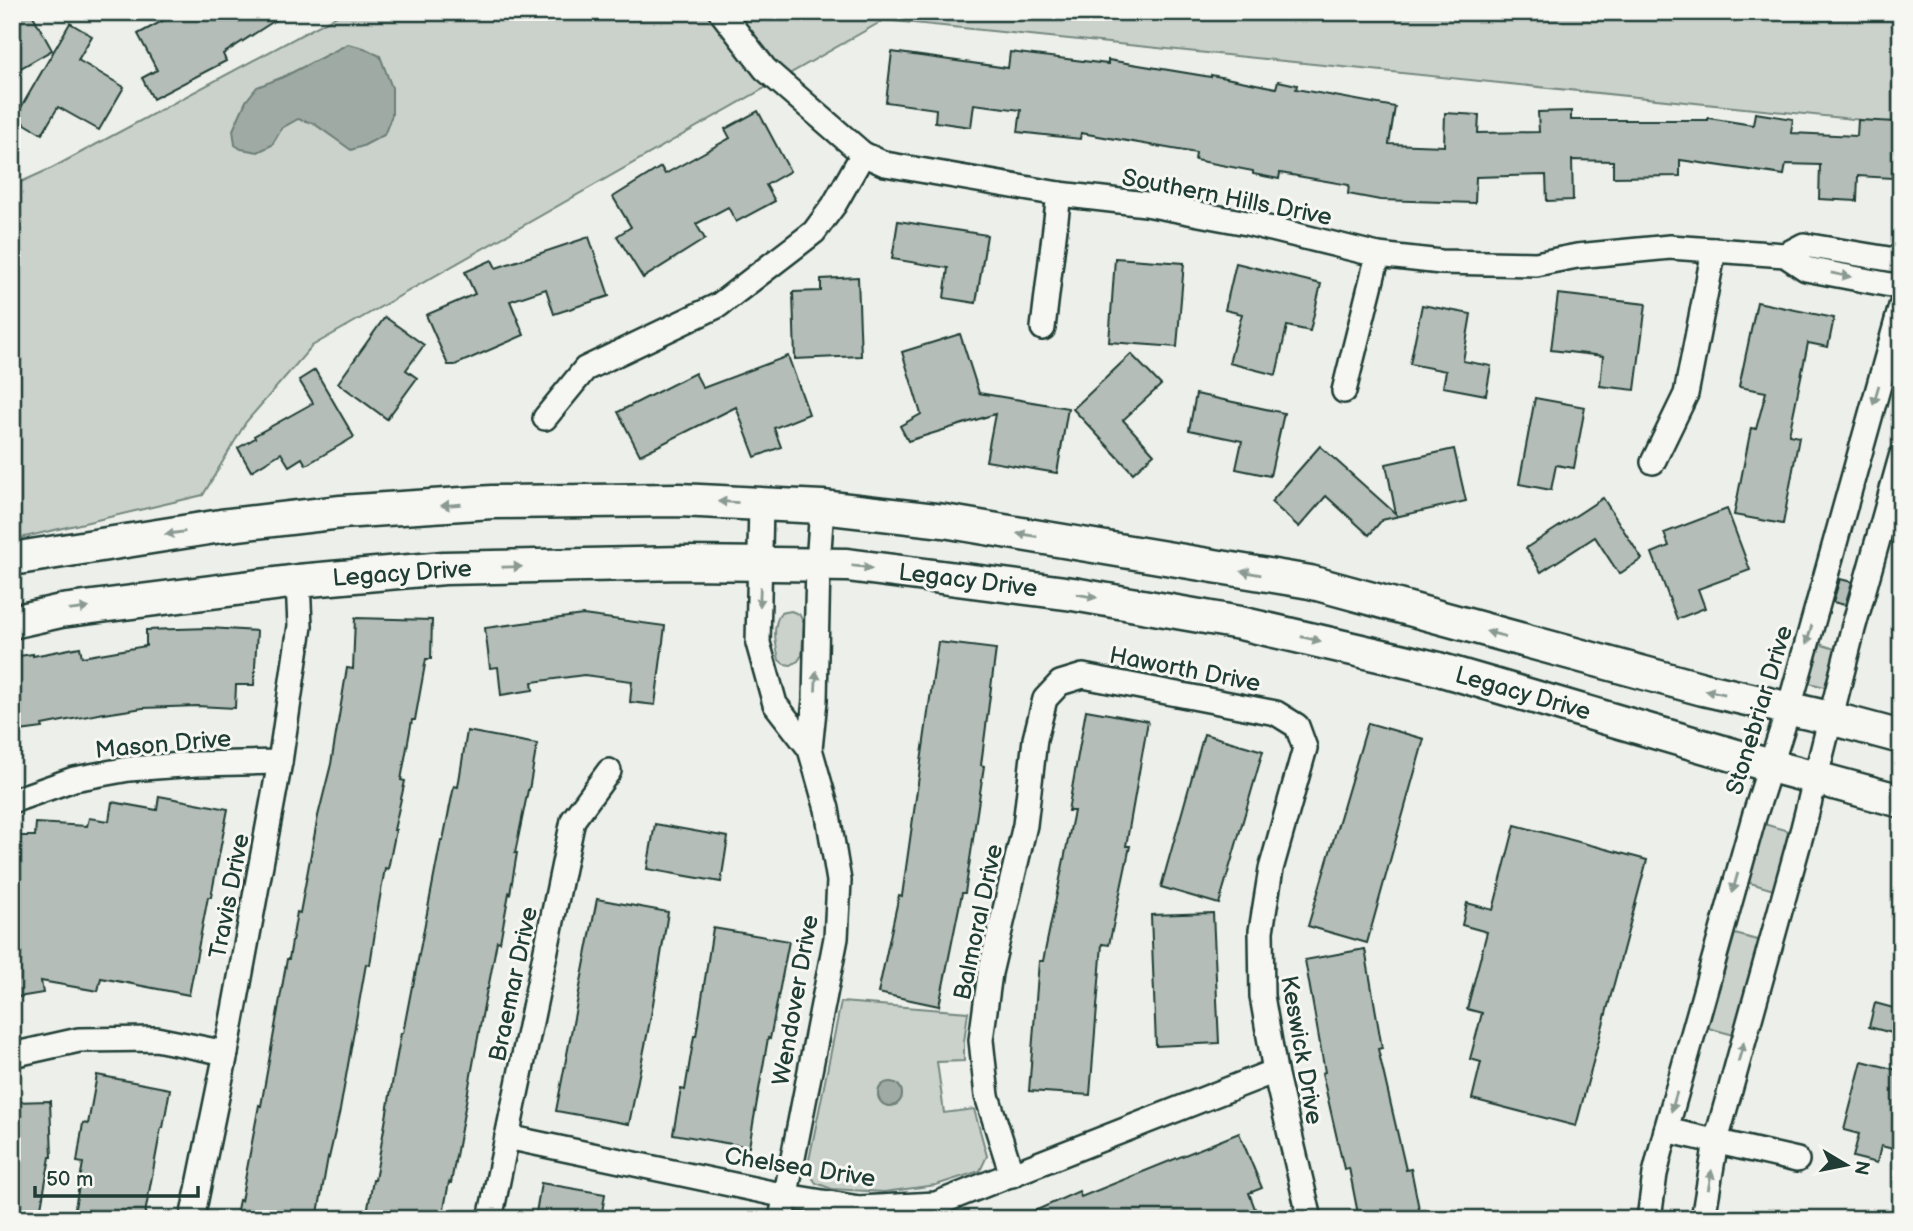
<svg xmlns="http://www.w3.org/2000/svg" width="1913" height="1231" font-family="'Balsamiq Sans',sans-serif">
<rect width="100%" height="100%" fill="#edefea"/>
<filter id="ink" filterUnits="userSpaceOnUse"><feTurbulence type="fractalNoise" baseFrequency=".0143" numOctaves="2"/><feDisplacementMap in="SourceGraphic" scale="14" xChannelSelector="R" yChannelSelector="G"/><feConvolveMatrix kernelMatrix="1 2 1 2 8 2 1 2 1" color-interpolation-filters="sRGB"/></filter>
<g filter="url(#ink)">
<!-- green -->
<g fill="#cbd2cc" stroke="#758880" stroke-width="2">
<polygon points="344,12 1901,12 1901,124 884,20 312,346 246,422 203,495 12,540 12,186 52,168"/>
<path d="M791,611L799,614L804,623L802,655L798,661L791,665L784,664L779,660C776,645 771,626 781,613Z"/>
<polygon points="1816,643 1835,649 1825,687 1805,682"/>
<polygon points="1764,824 1795,833 1777,891 1747,882"/>
<polygon points="1735,934 1761,941 1734,1035 1708,1028"/>
<polygon points="841,1002 968,1012 964,1042 964,1061 937,1062 944,1113 974,1109 987,1156 980,1171 936,1185 884,1192 832,1189 816,1183 807,1170"/>
</g>
<!-- water -->
<g fill="#9faaa4" stroke="#6c7e77" stroke-width="2">
<polygon points="348,44 364,48 380,56 392,88 392,115 384,135 363,146 351,150 313,123 298,119 282,128 272,145 258,152 241,149 235,145 233,130 246,101 257,87 283,77"/>
<circle cx="890" cy="1094" r="12"/>
</g>
<!-- building -->
<g fill="#b4bdb8" stroke="#1f3d34" stroke-width="2">
<polygon points="12,12 31,12 52,50 12,73"/>
<polygon points="179,12 288,12 223,54 226,61 153,99 142,78 157,70 138,34"/>
<polygon points="70,23 92,36 78,60 124,87 99,130 58,107 42,134 15,118"/>
<polygon points="892,52 1008,68 1010,52 1108,64 1108,60 1211,77 1211,75 1276,88 1278,81 1297,85 1296,89 1395,107 1389,144 1444,146 1445,113 1479,115 1478,133 1539,132 1538,112 1571,111 1571,120 1708,120 1708,118 1753,125 1755,113 1793,119 1791,133 1857,136 1858,120 1896,122 1892,178 1858,176 1857,201 1819,199 1820,165 1786,164 1784,175 1680,160 1680,176 1613,177 1613,161 1572,160 1573,200 1547,201 1546,175 1476,177 1475,203 1380,200 1348,194 1349,185 1280,173 1279,179 1253,174 1253,171 1195,160 1196,153 1081,133 1080,139 1018,132 1021,110 974,104 971,127 935,122 936,109 886,102"/>
<polygon points="758,111 790,171 766,185 775,201 736,222 728,207 696,224 705,239 643,278 617,236 631,227 613,197 661,167 665,174 730,138 725,129"/>
<polygon points="898,221 987,235 976,303 944,298 948,268 892,259"/>
<polygon points="589,237 609,296 554,314 546,289 510,301 524,335 455,365 448,365 426,315 475,294 465,272 492,260 496,268"/>
<polygon points="1115,258 1184,263 1177,347 1109,342"/>
<polygon points="1236,263 1321,284 1310,331 1287,326 1276,375 1229,363 1242,314 1225,310"/>
<polygon points="858,277 861,356 795,359 793,292 821,291 821,279"/>
<polygon points="1558,294 1646,304 1635,390 1600,386 1603,356 1551,350"/>
<polygon points="1757,302 1834,318 1828,347 1808,343 1789,435 1799,437 1783,524 1734,515 1751,428 1756,429 1766,392 1739,387"/>
<polygon points="1422,305 1471,314 1463,361 1491,366 1486,395 1443,387 1446,371 1410,364"/>
<polygon points="385,317 424,345 406,370 417,378 387,419 338,383"/>
<polygon points="960,334 979,393 1068,408 1057,473 986,461 995,414 908,441 900,426 921,414 902,352"/>
<polygon points="1131,354 1161,385 1123,420 1154,454 1133,473 1073,409"/>
<polygon points="788,356 809,414 774,428 781,447 755,457 736,407 640,455 618,412 695,373 703,388"/>
<polygon points="315,370 354,437 306,465 302,458 289,466 281,453 251,471 238,448 255,438 254,436 313,403 299,380"/>
<polygon points="1196,394 1284,413 1270,476 1236,469 1242,441 1189,430"/>
<polygon points="1535,398 1585,407 1574,468 1556,465 1551,490 1519,484"/>
<polygon points="1320,446 1396,514 1386,464 1454,449 1466,501 1382,520 1369,535 1326,496 1299,527 1271,502"/>
<polygon points="1603,498 1642,559 1619,574 1595,537 1541,572 1526,548"/>
<polygon points="1727,509 1750,570 1698,589 1705,608 1677,619 1652,553 1669,546 1664,533"/>
<polygon points="1840,579 1852,582 1845,605 1833,602"/>
<polygon points="583,615 665,626 655,705 630,702 632,681 584,675 532,682 533,690 501,695 498,667 490,668 485,628"/>
<polygon points="355,618 432,620 431,659 426,659 415,720 412,720 401,780 405,781 394,830 396,830 388,869 385,868 375,926 376,926 370,965 366,964 340,1110 329,1158 328,1157 317,1219 235,1219 239,1200 241,1201 259,1105 261,1106 287,959 289,959 297,912 300,913 318,816 331,764 347,668 353,669"/>
<polygon points="209,628 257,631 254,685 236,685 235,708 197,706 143,708 104,714 104,713 42,725 43,728 12,732 12,657 33,654 33,656 80,647 82,657 146,646 146,630"/>
<polygon points="938,642 996,649 981,765 984,766 965,893 962,893 939,1006 878,993 899,895 902,896"/>
<polygon points="1086,710 1148,721 1126,846 1130,846 1109,945 1102,944 1090,1095 1029,1091 1039,961 1043,961 1074,811 1068,811"/>
<polygon points="1368,723 1424,739 1367,943 1308,926"/>
<polygon points="467,731 537,744 529,790 528,790 515,853 517,853 510,894 509,893 500,942 497,941 488,989 487,989 451,1183 449,1182 442,1219 366,1219 373,1180 375,1180 401,1033 403,1033 412,986 413,986 441,840 443,840 454,786 458,787"/>
<polygon points="1204,734 1263,751 1219,904 1161,887"/>
<polygon points="159,796 228,809 211,897 208,897 189,995 101,978 98,991 41,981 43,993 12,998 12,836 35,836 36,823 87,826 89,818 109,821 112,802 157,810"/>
<polygon points="655,824 728,837 721,882 647,869"/>
<polygon points="1515,825 1647,860 1576,1126 1472,1099 1481,1062 1470,1059 1482,1013 1467,1009 1487,932 1462,925 1467,903 1493,910"/>
<polygon points="597,899 668,912 651,1016 629,1124 556,1111"/>
<polygon points="1213,913 1219,1043 1156,1046 1151,915"/>
<polygon points="713,928 789,941 770,1039 768,1038 749,1147 673,1134 681,1089 685,1090 694,1036 696,1036"/>
<polygon points="1365,949 1382,1048 1378,1049 1406,1170 1411,1169 1421,1219 1359,1219 1349,1168 1344,1169 1322,1073 1325,1072 1305,960"/>
<polygon points="1875,1003 1901,1010 1901,1030 1897,1029 1896,1034 1869,1027"/>
<polygon points="1862,1061 1901,1071 1901,1151 1881,1146 1877,1163 1853,1157 1859,1134 1844,1130"/>
<polygon points="97,1075 170,1089 163,1128 161,1128 144,1219 128,1219 93,1213 92,1219 73,1219 83,1163 77,1162 83,1123 88,1124"/>
<polygon points="50,1101 52,1157 50,1157 39,1219 12,1219 12,1102"/>
<polygon points="1239,1133 1262,1188 1249,1193 1259,1219 1017,1219 1079,1191 1081,1197"/>
<polygon points="541,1183 605,1194 601,1219 535,1219"/>
</g>
<g fill="none" stroke-linecap="round" stroke-linejoin="round">
<defs>
<g id="street">
<polyline points="721,12 765,69 863,154 885,164 1059,194 1146,204 1247,223 1378,255 1441,262 1536,264 1577,256 1670,247 1785,255 1806,269 1901,287"/>
<polyline points="1785,255 1804,245 1901,261"/>
<polyline points="1043,328 1059,194"/>
<polyline points="1344,391 1378,255"/>
<polyline points="545,418 585,369 719,305 814,232 834,205 863,154"/>
<polyline points="1653,462 1686,394 1714,250"/>
<polyline points="761,504 758,643 775,704 810,749"/>
<polyline points="12,801 74,779 129,769 196,764 280,762"/>
<polyline points="12,1055 79,1040 156,1039 226,1053"/>
<polyline points="1666,1130 1797,1160"/>
<polyline points="507,1137 786,1196 859,1208 936,1204 1275,1071"/>
<polyline points="1012,1175 987,1096 981,1040 990,973 1025,825 1035,739 1045,699 1060,683 1083,676 1276,713 1297,726 1305,748 1271,869 1261,931 1262,996 1275,1071 1310,1219"/>
<polyline points="192,1219 226,1053 280,762 300,626 298,581"/>
<polyline points="490,1219 573,820 609,771"/>
<polyline points="781,1219 836,938 839,881 827,809 810,749 815,700 818,564 822,507"/>
<polyline points="1649,1219 1655,1174 1666,1130 1754,817 1789,708 1901,306"/>
<polyline points="1703,1219 1716,1141 1803,828 1853,629 1901,457"/>
</g>
<g id="secondary">
<polyline points="12,559 221,526 341,512 492,502 679,500 822,507 944,521 1310,582 1703,689 1830,718 1901,737"/>
<polyline points="12,622 61,611 298,581 444,568 684,563 847,565 1073,594 1240,623 1435,668 1771,766 1901,801"/>
</g>
</defs>
<!-- street casing -->
<use href="#street" stroke="#1f3d34" stroke-width="28"/>
<!-- secondary casing -->
<use href="#secondary" stroke="#1f3d34" stroke-width="37"/>
<!-- street -->
<use href="#street" stroke="#f6f6f2" stroke-width="23"/>
<!-- secondary -->
<use href="#secondary" stroke="#f6f6f2" stroke-width="32"/>
</g>
<!-- one-way arrows -->
<defs><path id="oneway-solid" d="M-6-.8H1V-3.2L6.5 0L1 3.2V.8H-6Z" transform="scale(1.75)"/></defs>
<g fill="#8a9a93">
<use href="#oneway-solid" transform="translate(1841 275) rotate(11)"/>
<use href="#oneway-solid" transform="translate(1876 395) rotate(106)"/>
<use href="#oneway-solid" transform="translate(728 502) rotate(-177)"/>
<use href="#oneway-solid" transform="translate(451 505) rotate(176)"/>
<use href="#oneway-solid" transform="translate(175 533) rotate(172)"/>
<use href="#oneway-solid" transform="translate(1027 535) rotate(-171)"/>
<use href="#oneway-solid" transform="translate(512 567) rotate(-1)"/>
<use href="#oneway-solid" transform="translate(862 567) rotate(7)"/>
<use href="#oneway-solid" transform="translate(1251 573) rotate(-170)"/>
<use href="#oneway-solid" transform="translate(1087 596) rotate(10)"/>
<use href="#oneway-solid" transform="translate(760 597) rotate(92)"/>
<use href="#oneway-solid" transform="translate(79 609) rotate(-7)"/>
<use href="#oneway-solid" transform="translate(1496 634) rotate(-165)"/>
<use href="#oneway-solid" transform="translate(1809 635) rotate(106)"/>
<use href="#oneway-solid" transform="translate(1311 639) rotate(13)"/>
<use href="#oneway-solid" transform="translate(816 681) rotate(-87)"/>
<use href="#oneway-solid" transform="translate(1715 692) rotate(-168)"/>
<use href="#oneway-solid" transform="translate(1735 883) rotate(106)"/>
<use href="#oneway-solid" transform="translate(1741 1052) rotate(-74)"/>
<use href="#oneway-solid" transform="translate(1674 1102) rotate(106)"/>
<use href="#oneway-solid" transform="translate(1710 1180) rotate(-80)"/>
</g>
</g>
<g text-anchor="middle" stroke-width="6" stroke-linejoin="round" paint-order="stroke">
<!-- street labels -->
<g font-size="24" fill="#1f3d34" stroke="#f6f6f2">
<text transform="translate(1227 197) rotate(11)" y="8">Southern Hills Drive</text>
<text transform="translate(402 573) rotate(-4)" y="8">Legacy Drive</text>
<text transform="translate(968 580) rotate(7)" y="8">Legacy Drive</text>
<text transform="translate(1185 669) rotate(11)" y="8">Haworth Drive</text>
<text transform="translate(1523 693) rotate(16)" y="8">Legacy Drive</text>
<text transform="translate(1759 710) rotate(-73)" y="8">Stonebriar Drive</text>
<text transform="translate(163 744) rotate(-5)" y="8">Mason Drive</text>
<text transform="translate(229 896) rotate(-79)" y="8">Travis Drive</text>
<text transform="translate(978 922) rotate(-78)" y="8">Balmoral Drive</text>
<text transform="translate(513 984) rotate(-78)" y="8">Braemar Drive</text>
<text transform="translate(795 1000) rotate(-80)" y="8">Wendover Drive</text>
<text transform="translate(1302 1050) rotate(80)" y="8">Keswick Drive</text>
<text transform="translate(800 1167) rotate(9)" y="8">Chelsea Drive</text>
</g>
</g>
<!-- margin -->
<rect width="1913" height="1231" fill="none" stroke="#f6f6f2" stroke-width="42"/>
<rect x="21" y="21" width="1871" height="1189" fill="none" stroke="#1f3d34" stroke-width="2.5" filter="url(#ink)"/>
<!-- north arrow -->
<g transform="translate(1846 1165) rotate(100)" stroke="#f6f6f2" stroke-width="5" paint-order="stroke">
<path d="M0-5L12 26L0 18L-12 26Z" fill="#1f3d34"/>
<text y="-10" font-size="19" font-weight="bold" text-anchor="middle" fill="#1f3d34">N</text>
</g>
<!-- scale -->
<path d="M35 1186v10h163v-10" fill="none" stroke="#1f3d34" stroke-width="3.5"/>
<text x="46" y="1186" font-size="21" fill="#1f3d34" stroke="#f6f6f2" stroke-width="5" paint-order="stroke">50 m</text>
</svg>
